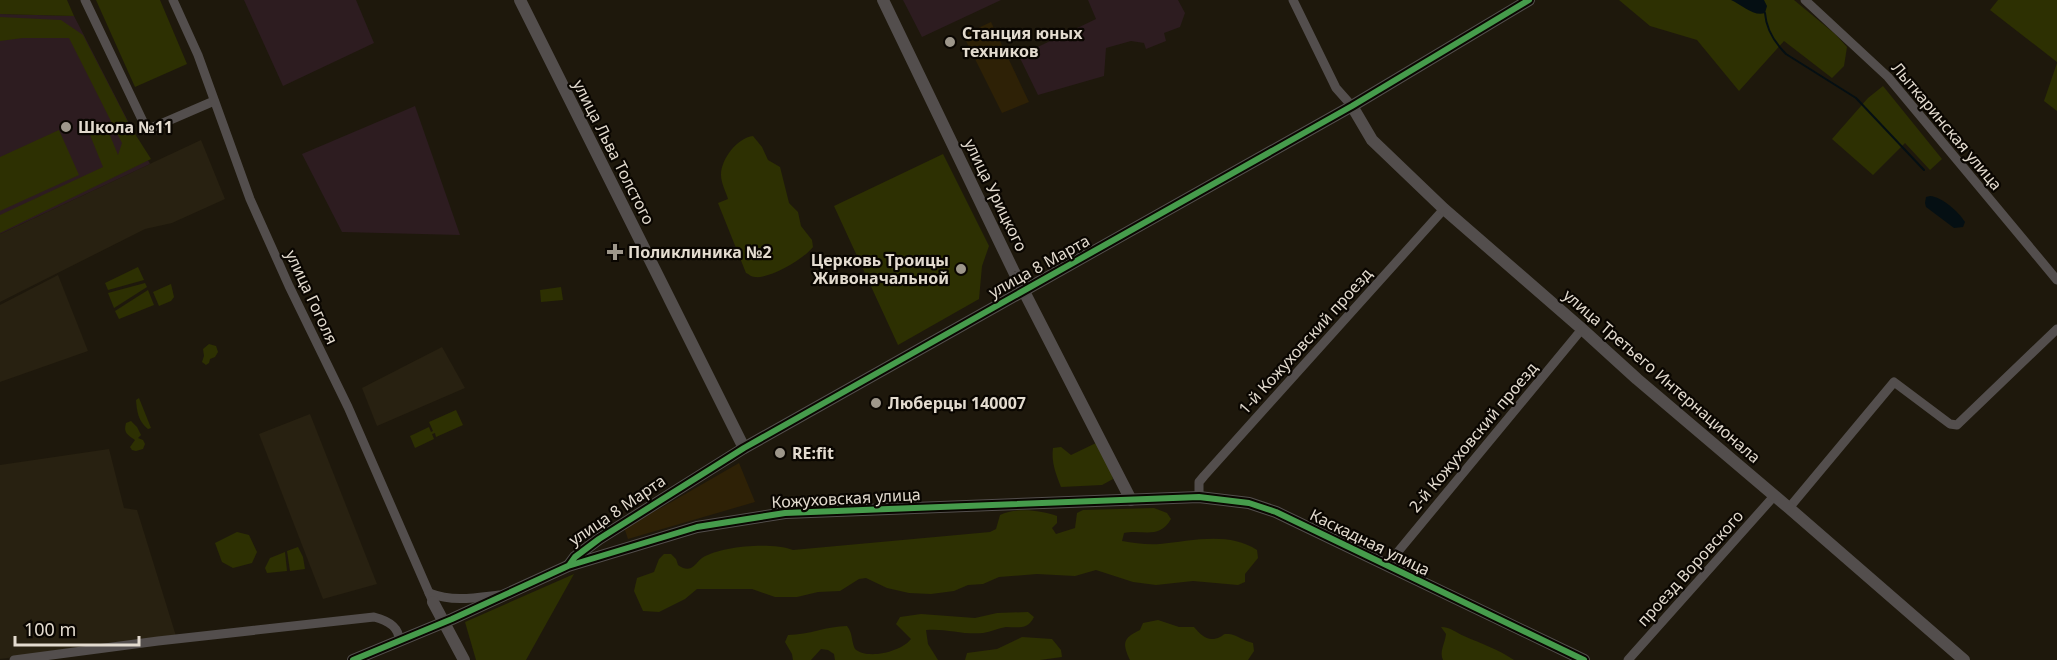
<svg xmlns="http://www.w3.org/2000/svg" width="2057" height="660" font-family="'Noto Sans',sans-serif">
<rect width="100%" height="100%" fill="#1e180c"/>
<!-- built -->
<g fill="#2e2106">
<polygon points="991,22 1029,102 1002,113 963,35"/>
<polygon points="739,463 755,502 628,539 624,527 661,508"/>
</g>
<!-- industrial -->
<g fill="#282111">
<polygon points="201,140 225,199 172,223 145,229 0,302 0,234"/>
<polygon points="58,275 88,351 0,382 0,305"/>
<polygon points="442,347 465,388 377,426 362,388"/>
<polygon points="310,414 377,584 323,599 259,434"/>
<polygon points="109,449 124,508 137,510 176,636 0,659 0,465"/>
</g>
<!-- education -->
<g fill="#2d1c20">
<polygon points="244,0 356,0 374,43 283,86"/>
<polygon points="903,0 1001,0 922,37"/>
<polygon points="1088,0 1178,0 1185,13 1180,27 1164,33 1166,41 1146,49 1144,43 1131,41 1106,48 1104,76 1038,95 1019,56 1096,19"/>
<polygon points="0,14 74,16 150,164 0,234"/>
<polygon points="415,106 460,235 342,232 302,154"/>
</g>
<!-- green -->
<g fill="#2d3002">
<polygon points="0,0 67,0 74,16 0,14"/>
<polygon points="96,0 160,0 187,64 135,87"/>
<polygon points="1619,0 1794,0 1835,34 1847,47 1844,66 1832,78 1784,41 1739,91 1697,40 1650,26"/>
<polygon points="1998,0 2057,0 2057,62 1990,10"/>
<polygon points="0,17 61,20 83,35 130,126 151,159 0,233 0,215 103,167 90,135 107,128 118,155 122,143 69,38 23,38 0,41"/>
<polygon points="2057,63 2057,111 2044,101"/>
<polygon points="1883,86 1942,159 1930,170 1905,143 1873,175 1832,139 1868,98"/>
<polygon points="59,130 79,175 0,211 0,157"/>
<path d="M753,136L762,147L768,160L780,167L789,203L798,212L801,226L812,240L813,247C804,259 769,279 755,277C751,277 749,274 746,273L718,203L728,199C726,192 721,183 721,175C721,159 737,138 753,136Z"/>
<polygon points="943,154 989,246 982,266 979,299 898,345 834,206"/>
<polygon points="138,267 144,280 108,290 105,283"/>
<polygon points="145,283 147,287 114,308 108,293"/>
<polygon points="171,284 174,297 171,301 159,306 153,292"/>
<polygon points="561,287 563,300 541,302 540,290"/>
<polygon points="148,290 154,305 119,319 115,311"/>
<polygon points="209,344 216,346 218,352 215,357 210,359 209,363 206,365 202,362 204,356 203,349"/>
<path d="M139,398L151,428L148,429C138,421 137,412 136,400Z"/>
<polygon points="456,410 463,425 436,437 435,433 432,434 434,439 415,448 410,436 429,427 431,432 433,431 429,422"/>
<path d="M131,421L137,427L141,435L138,438L143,440L145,444L143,449L136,451L132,450L130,447L135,440C128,435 123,433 126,423Z"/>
<path d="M1096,443L1110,467L1113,479L1102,485L1061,487C1056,474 1051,462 1053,448L1061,447L1071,455Z"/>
<path d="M1154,508L1167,513L1171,519C1159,540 1143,529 1124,533L1122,541C1134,543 1147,545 1160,544C1190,541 1229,531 1257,550L1258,558L1245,574V582L1238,585L1193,581L1156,585L1133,582L1096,570L1075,576L1037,574L999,577L983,584L968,585L954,591L931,594L909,593L887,588L866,578L859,579L840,591L818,592L797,597H775L752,589H697L685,599L659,612L643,611L634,591L637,578L654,572L659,559L664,554H671L676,559L678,565C682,568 687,570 691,568C695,566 698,561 702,558C721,546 771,542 793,550L990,532L996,529L1000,515C1016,507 1041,510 1057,516V523L1052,528L1056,534L1075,528L1077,513L1083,510Z"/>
<polygon points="237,532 249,535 257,552 252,563 233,568 222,562 215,543"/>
<polygon points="298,547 303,557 305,569 290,571 287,551"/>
<polygon points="285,552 287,571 267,573 265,568 270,558"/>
<polygon points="574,574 526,660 476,660 465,622"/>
<path d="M1028,612L1034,617C1028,630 1018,627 1006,627C998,628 991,632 983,633C963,635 945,628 926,630L928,644L938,660H835L834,654L828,650L821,649L811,660H793L792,654L785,642L788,635C809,635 827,626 847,626C853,633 851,641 855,649C867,660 901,652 911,639L896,624L900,617L921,614L975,618L997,613Z"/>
<path d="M1158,620L1179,627H1194C1201,635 1208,643 1220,637C1226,634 1221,634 1229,634C1237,635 1244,641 1253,643L1254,651L1248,660H1130C1122,643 1123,638 1140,630L1143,623Z"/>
<path d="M1441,627C1451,627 1456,633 1464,636C1482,644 1498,649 1514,660H1443C1439,651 1445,644 1446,634Z"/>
<polygon points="1022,637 1052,639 1061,650 1062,657 1040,660 965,660 967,653 997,649"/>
</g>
<!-- water -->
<g fill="#050f13">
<path d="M1731,0H1764L1767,6L1765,13C1754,17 1742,5 1731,0Z"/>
<path d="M1930,196C1942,197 1958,211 1965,222L1963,227L1954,228L1926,207L1925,203L1926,197Z"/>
</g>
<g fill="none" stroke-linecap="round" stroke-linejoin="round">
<!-- stream -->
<path stroke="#050f13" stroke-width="2" d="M1765,13C1766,28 1775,43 1786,54L1856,98L1924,170"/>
<!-- minor -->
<g stroke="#534e4d" stroke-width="9">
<polyline points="85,0 147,130 214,101"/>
<polyline points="173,0 198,55 250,199 289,286 348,407 433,602"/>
<polyline points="1293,0 1336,88 1352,106"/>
<polyline points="1805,0 1888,77 2057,280"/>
<polyline points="1199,497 1199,482 1204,476 1444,209"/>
<polyline points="1789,508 1894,382 1950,424 1957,425 2057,329"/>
<polyline points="1387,565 1582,329"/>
<path d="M429,593C453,602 474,598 499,595"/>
<path d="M14,660L158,641L374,617C386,620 399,626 399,640"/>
<polyline points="1628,660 1775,495"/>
</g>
<!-- tertiary -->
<g stroke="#534e4d" stroke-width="12">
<polyline points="520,0 744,448"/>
<polyline points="883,0 1014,272 1131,500"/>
<polyline points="1352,106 1372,140 1444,209 1582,329 1637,379 1789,508 1964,660"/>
<polyline points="569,565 575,557 599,539 744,448 1352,106 1529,0"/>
<polyline points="433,602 464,660"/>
<polyline points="353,660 452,619 568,566 697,527 785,513 1199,497 1249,503 1276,512 1584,660"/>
</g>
<defs>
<g id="cycleway">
<polyline points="570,564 575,557 599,539 744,448 1352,106 1529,0"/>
<polyline points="353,660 452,619 568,566 697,527 785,513 1199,497 1249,503 1276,512 1584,660"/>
</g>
</defs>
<!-- cycleway casing -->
<use href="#cycleway" stroke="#0a0601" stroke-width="10"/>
<!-- cycleway -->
<use href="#cycleway" stroke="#469c4c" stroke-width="6"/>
</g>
<!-- markers -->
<g fill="#9e978b" stroke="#0a0601" stroke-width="2">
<circle cx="950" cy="42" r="6"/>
<circle cx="66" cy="127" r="6"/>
<path d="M612 243h6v6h6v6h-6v6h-6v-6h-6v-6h6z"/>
<circle cx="961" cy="269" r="6"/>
<circle cx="876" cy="403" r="6"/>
<circle cx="780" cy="453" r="6"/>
</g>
<g text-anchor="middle" stroke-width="4.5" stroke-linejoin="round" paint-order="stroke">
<!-- poi labels -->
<g font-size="16" font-weight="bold" fill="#e3dbcf" stroke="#0a0601" text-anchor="start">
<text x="962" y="39">Станция юных<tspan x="962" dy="18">техников</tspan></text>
<text x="78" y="133">Школа №11</text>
<text x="628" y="258">Поликлиника №2</text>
<text x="949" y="266" text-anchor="end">Церковь Троицы<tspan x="949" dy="18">Живоначальной</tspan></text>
<text x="888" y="409">Люберцы 140007</text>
<text x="792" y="459">RE:fit</text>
</g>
<!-- street labels -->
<g font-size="16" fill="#e3dbcf" stroke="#0a0601">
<text transform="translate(1947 126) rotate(50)" y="6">Лыткаринская улица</text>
<text transform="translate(614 152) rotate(63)" y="6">улица Льва Толстого</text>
<text transform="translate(996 195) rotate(64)" y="6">улица Урицкого</text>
<text transform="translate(1039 266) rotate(-29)" y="6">улица 8 Марта</text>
<text transform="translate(312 297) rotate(65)" y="6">улица Гоголя</text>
<text transform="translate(1305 341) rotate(-48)" y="6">1-й Кожуховский проезд</text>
<text transform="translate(1662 376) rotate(41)" y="6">улица Третьего Интернационала</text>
<text transform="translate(1473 437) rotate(-50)" y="6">2-й Кожуховский проезд</text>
<text transform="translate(846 498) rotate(-3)" y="6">Кожуховская улица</text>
<text transform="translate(617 510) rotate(-34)" y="6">улица 8 Марта</text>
<text transform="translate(1370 542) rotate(26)" y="6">Каскадная улица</text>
<text transform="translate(1690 568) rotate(-48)" y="6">проезд Воровского</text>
</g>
</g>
<!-- scale -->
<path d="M15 636v9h124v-9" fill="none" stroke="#e3dbcf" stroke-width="3"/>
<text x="24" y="636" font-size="18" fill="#e3dbcf" stroke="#0a0601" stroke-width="4.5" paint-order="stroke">100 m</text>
</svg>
